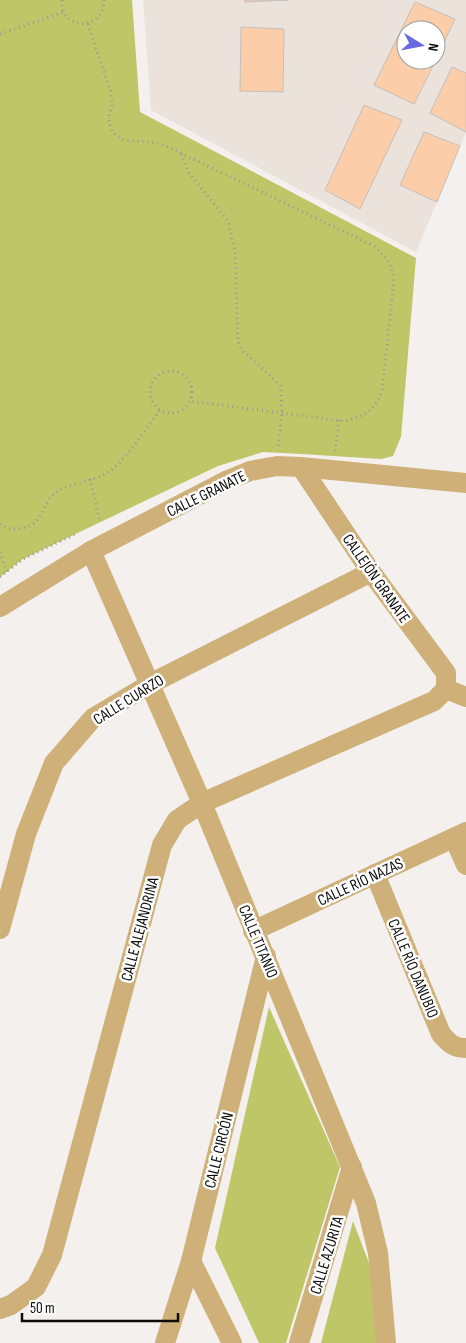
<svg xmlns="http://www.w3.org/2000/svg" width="466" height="1343" font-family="'Sofia Sans Condensed',sans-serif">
<rect width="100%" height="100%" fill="#f3f0ed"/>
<!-- built -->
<path fill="#ebe2db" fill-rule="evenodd" d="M143,0H466V132L416,252L151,110ZM406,30H436V60H406Z"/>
<!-- green -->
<g fill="#bfc667">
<polygon points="0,0 132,0 140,112 416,258 401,437 393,456 381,459 301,454 263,452 218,466 23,559 0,577"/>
<polygon points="269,1007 340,1167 286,1343 259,1343 215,1248"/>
<polygon points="353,1221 372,1271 377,1343 321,1343"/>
</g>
<!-- building -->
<g fill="#fccda9" stroke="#c3c0bd">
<polygon points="245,0 288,0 245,2"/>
<polygon points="415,2 455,19 436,59 436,30 406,30 406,60 436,60 414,104 374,85"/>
<polygon points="241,27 284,29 283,92 240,91"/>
<polygon points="452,67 466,73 466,132 430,113"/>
<polygon points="364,105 402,120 360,209 325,190"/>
<polygon points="424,132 460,146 437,202 400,185"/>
</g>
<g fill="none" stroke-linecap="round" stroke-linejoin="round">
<!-- path -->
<g stroke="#9a9896" stroke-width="3" stroke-dasharray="1 4" stroke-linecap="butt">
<path d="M62,0C60,30 103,33 104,0"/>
<path d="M88,24L111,93C111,97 112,101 112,105C112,109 109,113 109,117C110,145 132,140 151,142C156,143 161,144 166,146L374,246C385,256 392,263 394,279L382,391C372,413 366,416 343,421L189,401"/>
<polyline points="0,34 64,12"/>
<polyline points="181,154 189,173 228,221 235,251 238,341 240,347 243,351 280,385 281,389 282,413 278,446"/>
<circle cx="171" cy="392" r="21"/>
<polyline points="335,451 339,420"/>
<polyline points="90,479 100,522"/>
<path d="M0,524C7,529 13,530 22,528C45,524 40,505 55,493C68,483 90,482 105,474C123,465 147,427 160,410"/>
<polyline points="0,552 7,572"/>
<polyline points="0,577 23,559 78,533"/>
</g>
<!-- minor -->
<g stroke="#ceb078" stroke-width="20">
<polyline points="301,467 371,572 446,673 446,689"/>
<polyline points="91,551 202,803 366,1203 378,1253 386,1343"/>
<polyline points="0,607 91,551 228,480 250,471 277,466 301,467 466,483"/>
<polyline points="446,689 466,697"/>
<polyline points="454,838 466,865"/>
<path d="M375,874L441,1034C449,1043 453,1048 466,1048"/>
<polyline points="0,929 26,834 54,763 93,718 150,684 371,572"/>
<polyline points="253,931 466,832"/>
<polyline points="191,1261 232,1343"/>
<polyline points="0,1309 11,1305 36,1287 52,1255 162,845 177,820 202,803 434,701 446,689"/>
<polyline points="165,1343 191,1261 266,956"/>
<polyline points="299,1343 352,1167"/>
</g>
</g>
<g text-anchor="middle" stroke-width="5" stroke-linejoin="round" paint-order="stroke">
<!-- street labels -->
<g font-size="16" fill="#0d0c0b" stroke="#fff">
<text transform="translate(206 493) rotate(-26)" y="6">CALLE GRANATE</text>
<text transform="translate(377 578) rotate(55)" y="6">CALLEJÓN GRANATE</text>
<text transform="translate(128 699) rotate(-32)" y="6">CALLE CUARZO</text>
<text transform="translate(360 881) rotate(-25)" y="6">CALLE RÍO NAZAS</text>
<text transform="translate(139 929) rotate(-75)" y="6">CALLE ALEJANDRINA</text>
<text transform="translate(259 941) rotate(67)" y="6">CALLE TITANIO</text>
<text transform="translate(414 968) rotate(67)" y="6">CALLE RÍO DANUBIO</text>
<text transform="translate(218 1150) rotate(-76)" y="6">CALLE CIRCÓN</text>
<text transform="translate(326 1255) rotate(-73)" y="6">CALLE AZURITA</text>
</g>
</g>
<!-- north arrow -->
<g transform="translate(421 45) rotate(100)"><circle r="24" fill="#ffffff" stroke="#9e9e9d"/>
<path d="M0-4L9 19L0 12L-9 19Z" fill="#6769e2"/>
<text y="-8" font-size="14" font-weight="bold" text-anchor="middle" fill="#0d0c0b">N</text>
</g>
<!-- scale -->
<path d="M22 1313v8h156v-8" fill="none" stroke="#0d0c0b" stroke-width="2.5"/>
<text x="30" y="1313" font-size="15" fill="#0d0c0b" stroke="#ffffff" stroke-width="4" paint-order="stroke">50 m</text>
</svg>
